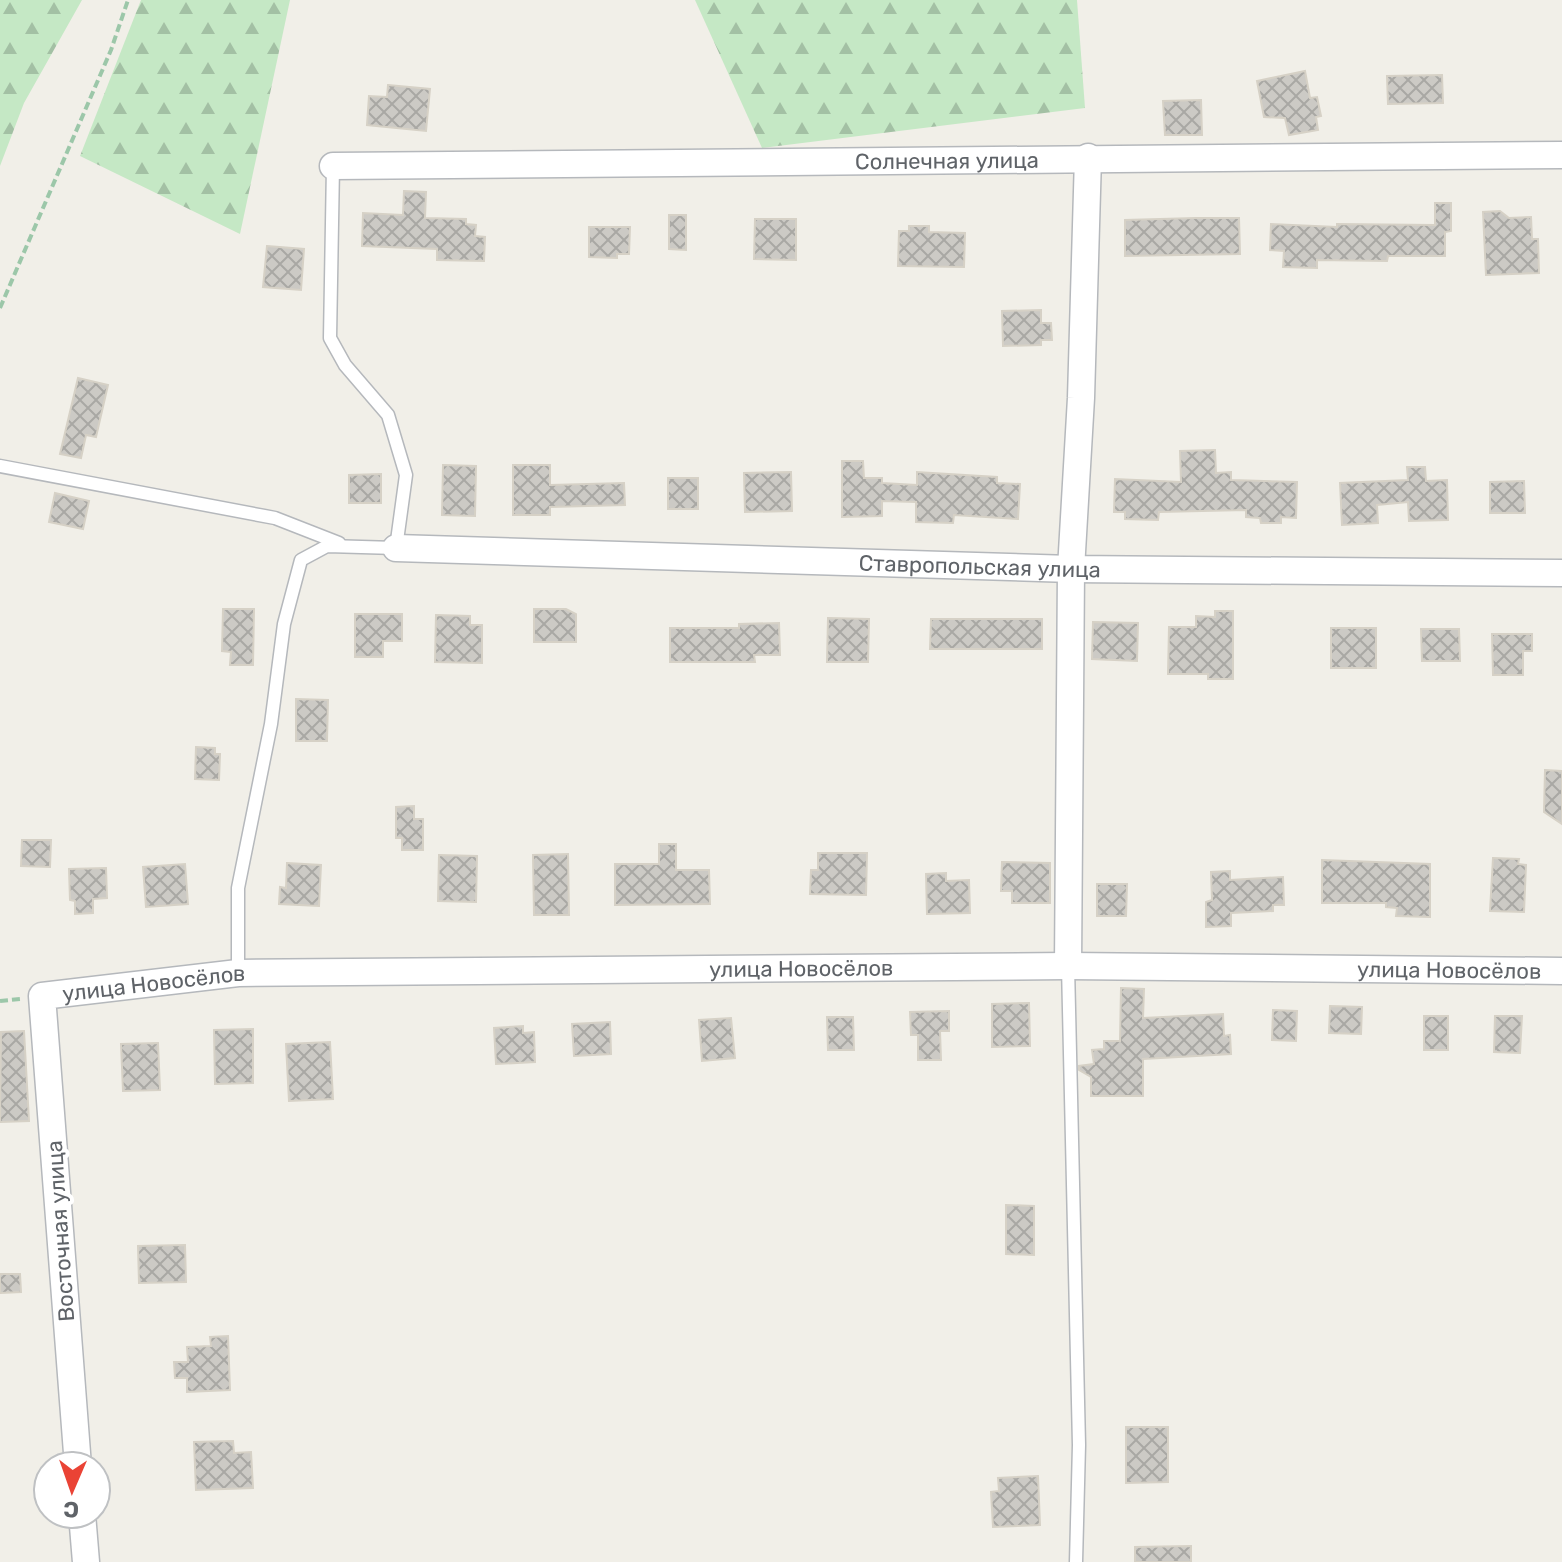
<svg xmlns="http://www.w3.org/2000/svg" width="1562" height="1562" font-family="Rubik,sans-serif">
<defs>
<pattern id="forest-firs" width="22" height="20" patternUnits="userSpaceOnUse" patternTransform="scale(2)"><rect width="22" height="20" fill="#c5e8c5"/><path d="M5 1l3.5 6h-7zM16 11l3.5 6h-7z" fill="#a3c0a4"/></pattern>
<pattern id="building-cross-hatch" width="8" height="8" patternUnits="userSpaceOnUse" patternTransform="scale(2)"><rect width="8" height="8" fill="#cccac5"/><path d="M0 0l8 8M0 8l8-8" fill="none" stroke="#a9a8a4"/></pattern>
</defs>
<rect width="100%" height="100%" fill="#f1efe8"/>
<!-- forest -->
<g fill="url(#forest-firs)">
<polygon points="0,0 82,0 24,103 0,166"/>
<polygon points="141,0 290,0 240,234 80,156"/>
<polygon points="695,0 1077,0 1085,108 762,148"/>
</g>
<!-- building -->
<g fill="url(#building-cross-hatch)" stroke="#d6d1c6" stroke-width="2">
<polygon points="1305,71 1310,98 1317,97 1321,116 1316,117 1318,130 1289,135 1285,118 1264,117 1257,81"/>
<polygon points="1442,75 1443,103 1388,104 1387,76"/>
<polygon points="388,85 430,89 426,131 367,125 369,96 387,97"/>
<polygon points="1201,100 1202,135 1165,135 1163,101"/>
<polygon points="404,191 426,192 425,218 466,219 466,224 476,225 475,236 485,237 484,261 437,260 437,249 362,246 363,213 403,215"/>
<polygon points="1435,203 1451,203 1451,231 1445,232 1445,256 1388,256 1387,261 1317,260 1317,268 1283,267 1284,251 1270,250 1271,224 1337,227 1337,224 1435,225"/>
<polygon points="1500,211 1509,218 1531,217 1532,239 1538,239 1539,273 1486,275 1483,212"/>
<polygon points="669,215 686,215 686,250 669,249"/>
<polygon points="1196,218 1239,218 1240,254 1125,256 1125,220"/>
<polygon points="755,219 796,219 796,260 754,259"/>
<polygon points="909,226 929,226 929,232 965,233 964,267 898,266 899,231 909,231"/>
<polygon points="589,227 630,227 629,254 617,254 617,258 589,257"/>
<polygon points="267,246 304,249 301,290 263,287"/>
<polygon points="1041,310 1041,323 1051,323 1052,340 1041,340 1041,345 1003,346 1002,311"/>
<polygon points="78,378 108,385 96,437 86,435 81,458 60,454"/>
<polygon points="1215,450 1216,473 1231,472 1231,480 1297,482 1296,518 1281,517 1281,523 1261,523 1260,518 1246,517 1246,510 1159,512 1158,520 1125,519 1125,512 1114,512 1115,479 1181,482 1180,451"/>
<polygon points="842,461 863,461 864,478 882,478 882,483 917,485 917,472 997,477 997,483 1020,484 1018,519 954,515 953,523 916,522 916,502 882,501 882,516 842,517"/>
<polygon points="443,465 476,466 475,516 442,515"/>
<polygon points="513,465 550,465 550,485 624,483 625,505 550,507 550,515 513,515"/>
<polygon points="1407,467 1425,467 1426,481 1447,480 1448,520 1409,521 1408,502 1377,505 1378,523 1342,525 1340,483 1408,480"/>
<polygon points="791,472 792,511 745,512 744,473"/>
<polygon points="381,474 381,503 349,503 349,475"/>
<rect x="668" y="478" width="30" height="31"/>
<polygon points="1524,481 1525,513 1490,513 1490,482"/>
<polygon points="55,493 89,501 83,529 49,522"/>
<polygon points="223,609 254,609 253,665 230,665 231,652 222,651"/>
<polygon points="534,609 566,609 576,614 576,642 534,642"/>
<polygon points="1215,611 1233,611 1233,679 1208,679 1208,674 1168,674 1169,627 1196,627 1196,616 1215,617"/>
<polygon points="355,614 402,614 402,641 383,641 383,657 355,657"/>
<polygon points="436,615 470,616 470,625 482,625 482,663 435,662"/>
<polygon points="828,618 869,619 868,662 827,662"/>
<polygon points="931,619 1042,619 1042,649 930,649"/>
<polygon points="1093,622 1138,623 1137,661 1092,659"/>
<polygon points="779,623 780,655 754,655 755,662 670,662 670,628 739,628 739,624"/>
<rect x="1331" y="628" width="45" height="40"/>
<polygon points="1421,629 1459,629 1460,661 1422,661"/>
<polygon points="1492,634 1532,634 1532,651 1523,651 1523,675 1493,675"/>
<polygon points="296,699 328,700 327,741 296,741"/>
<polygon points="196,747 215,748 215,754 220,754 219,780 195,779"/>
<polygon points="1545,770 1562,771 1562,824 1544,812"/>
<polygon points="414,806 414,819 423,819 423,850 402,850 402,838 396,838 396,807"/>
<polygon points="22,840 51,840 50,867 21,866"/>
<polygon points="659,844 676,844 676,870 709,870 710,904 615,905 615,864 659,864"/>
<polygon points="818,853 867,853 866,895 810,894 811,870 818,870"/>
<polygon points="568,854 569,915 534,915 533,855"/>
<polygon points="439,855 477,856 476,902 438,901"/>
<polygon points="1493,858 1519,859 1518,864 1526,865 1524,912 1490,911"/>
<polygon points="1322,860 1430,864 1430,917 1396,916 1397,908 1386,907 1386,903 1322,903"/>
<polygon points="1002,862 1050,863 1050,903 1012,903 1012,891 1001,891"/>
<polygon points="287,863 321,865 319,906 279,904 280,887 286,888"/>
<polygon points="185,864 188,904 146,907 143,867"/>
<polygon points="106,868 107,898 93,899 93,913 75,914 75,901 70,900 69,869"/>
<polygon points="1230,871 1230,880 1283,877 1284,905 1273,905 1273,911 1231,913 1231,926 1206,927 1206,902 1212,900 1211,872"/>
<polygon points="946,873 946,881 969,880 970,913 927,914 926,874"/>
<polygon points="1097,884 1127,884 1126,916 1097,916"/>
<polygon points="1121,988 1144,989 1143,1018 1223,1014 1224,1036 1230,1035 1231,1054 1143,1059 1143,1096 1091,1096 1091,1077 1079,1070 1079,1066 1094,1064 1092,1050 1104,1049 1104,1041 1120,1041"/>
<polygon points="1029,1003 1030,1046 992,1047 992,1004"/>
<polygon points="1330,1006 1362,1007 1361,1034 1329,1033"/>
<polygon points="1273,1010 1297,1011 1296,1041 1272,1040"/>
<polygon points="949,1011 949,1031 940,1031 941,1060 918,1060 918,1035 911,1035 910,1012"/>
<rect x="1424" y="1016" width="24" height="34"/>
<polygon points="1495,1016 1522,1016 1520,1053 1494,1052"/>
<polygon points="827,1017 853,1017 854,1050 828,1050"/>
<polygon points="731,1018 735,1058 702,1061 699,1020"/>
<polygon points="610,1022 611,1054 574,1056 572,1024"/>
<polygon points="523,1026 523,1033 534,1032 535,1062 496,1064 494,1028"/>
<polygon points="253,1029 253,1083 215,1084 214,1030"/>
<polygon points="24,1031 29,1121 0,1122 1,1032"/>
<polygon points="330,1042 333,1099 289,1101 286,1044"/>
<polygon points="158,1043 160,1090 123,1091 121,1044"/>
<polygon points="1006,1205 1034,1206 1034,1255 1006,1254"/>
<polygon points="185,1245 186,1282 139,1283 138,1246"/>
<polygon points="0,1274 20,1274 21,1292 0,1293"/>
<polygon points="228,1336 230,1390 187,1392 187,1378 175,1378 174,1362 188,1362 187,1347 211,1346 210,1337"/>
<polygon points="1126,1427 1168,1427 1168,1482 1126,1483"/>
<polygon points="233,1441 234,1453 251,1452 253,1488 196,1490 194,1442"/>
<polygon points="1038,1476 1040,1525 993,1527 991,1492 999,1491 998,1478"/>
<polygon points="1191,1546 1191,1562 1135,1562 1135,1547"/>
</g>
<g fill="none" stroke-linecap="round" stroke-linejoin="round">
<defs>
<g id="lane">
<polyline points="0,466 275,518 339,543"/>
<polyline points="1068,966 1079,1445 1076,1562"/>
<polyline points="238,973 238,888 271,724 284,624 301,560 327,546 396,548 406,475 388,415 345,365 330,338 333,166"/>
</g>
<g id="street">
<path id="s1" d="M333,166L1562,155"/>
<path id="s2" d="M396,548L1071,569L1562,573"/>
<polyline points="1068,966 1071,569 1081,398 1088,157"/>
<path id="s3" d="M78,1466L42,996L238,973L1068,966L1562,971"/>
<polyline points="82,1514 86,1562"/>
</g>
</defs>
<!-- lane casing -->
<use href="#lane" stroke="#b5b8bc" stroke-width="15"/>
<!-- street casing -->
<use href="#street" stroke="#b5b8bc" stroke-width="29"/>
<!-- path -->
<g stroke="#9cc7a9" stroke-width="4" stroke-dasharray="8 4" stroke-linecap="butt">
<polyline points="0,308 111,50 128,0"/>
<polyline points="0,1001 21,999"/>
</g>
<!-- lane -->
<use href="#lane" stroke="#fff" stroke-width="12"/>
<!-- street -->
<use href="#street" stroke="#fff" stroke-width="26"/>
</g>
<g text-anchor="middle" stroke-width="8" stroke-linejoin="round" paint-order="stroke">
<!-- street labels -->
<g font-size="22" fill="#5f6368" stroke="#fff">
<text dy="8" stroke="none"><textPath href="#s1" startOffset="614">Солнечная улица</textPath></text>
<text dy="8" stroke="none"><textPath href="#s2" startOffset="584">Ставропольская улица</textPath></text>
<text dy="8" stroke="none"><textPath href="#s3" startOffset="1232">улица Новосёлов</textPath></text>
<text dy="8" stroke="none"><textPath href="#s3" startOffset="1880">улица Новосёлов</textPath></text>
<text dy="8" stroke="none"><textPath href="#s3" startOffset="584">улица Новосёлов</textPath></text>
<text transform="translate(60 1231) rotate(-94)" y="8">Восточная улица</text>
</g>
</g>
<!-- north arrow -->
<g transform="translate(72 1490) rotate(182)"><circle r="38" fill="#ffffff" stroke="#bfc1c3" stroke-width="2"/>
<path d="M0-6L14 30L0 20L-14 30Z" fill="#ea4335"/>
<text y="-12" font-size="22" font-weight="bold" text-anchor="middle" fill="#5f6368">С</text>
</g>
</svg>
